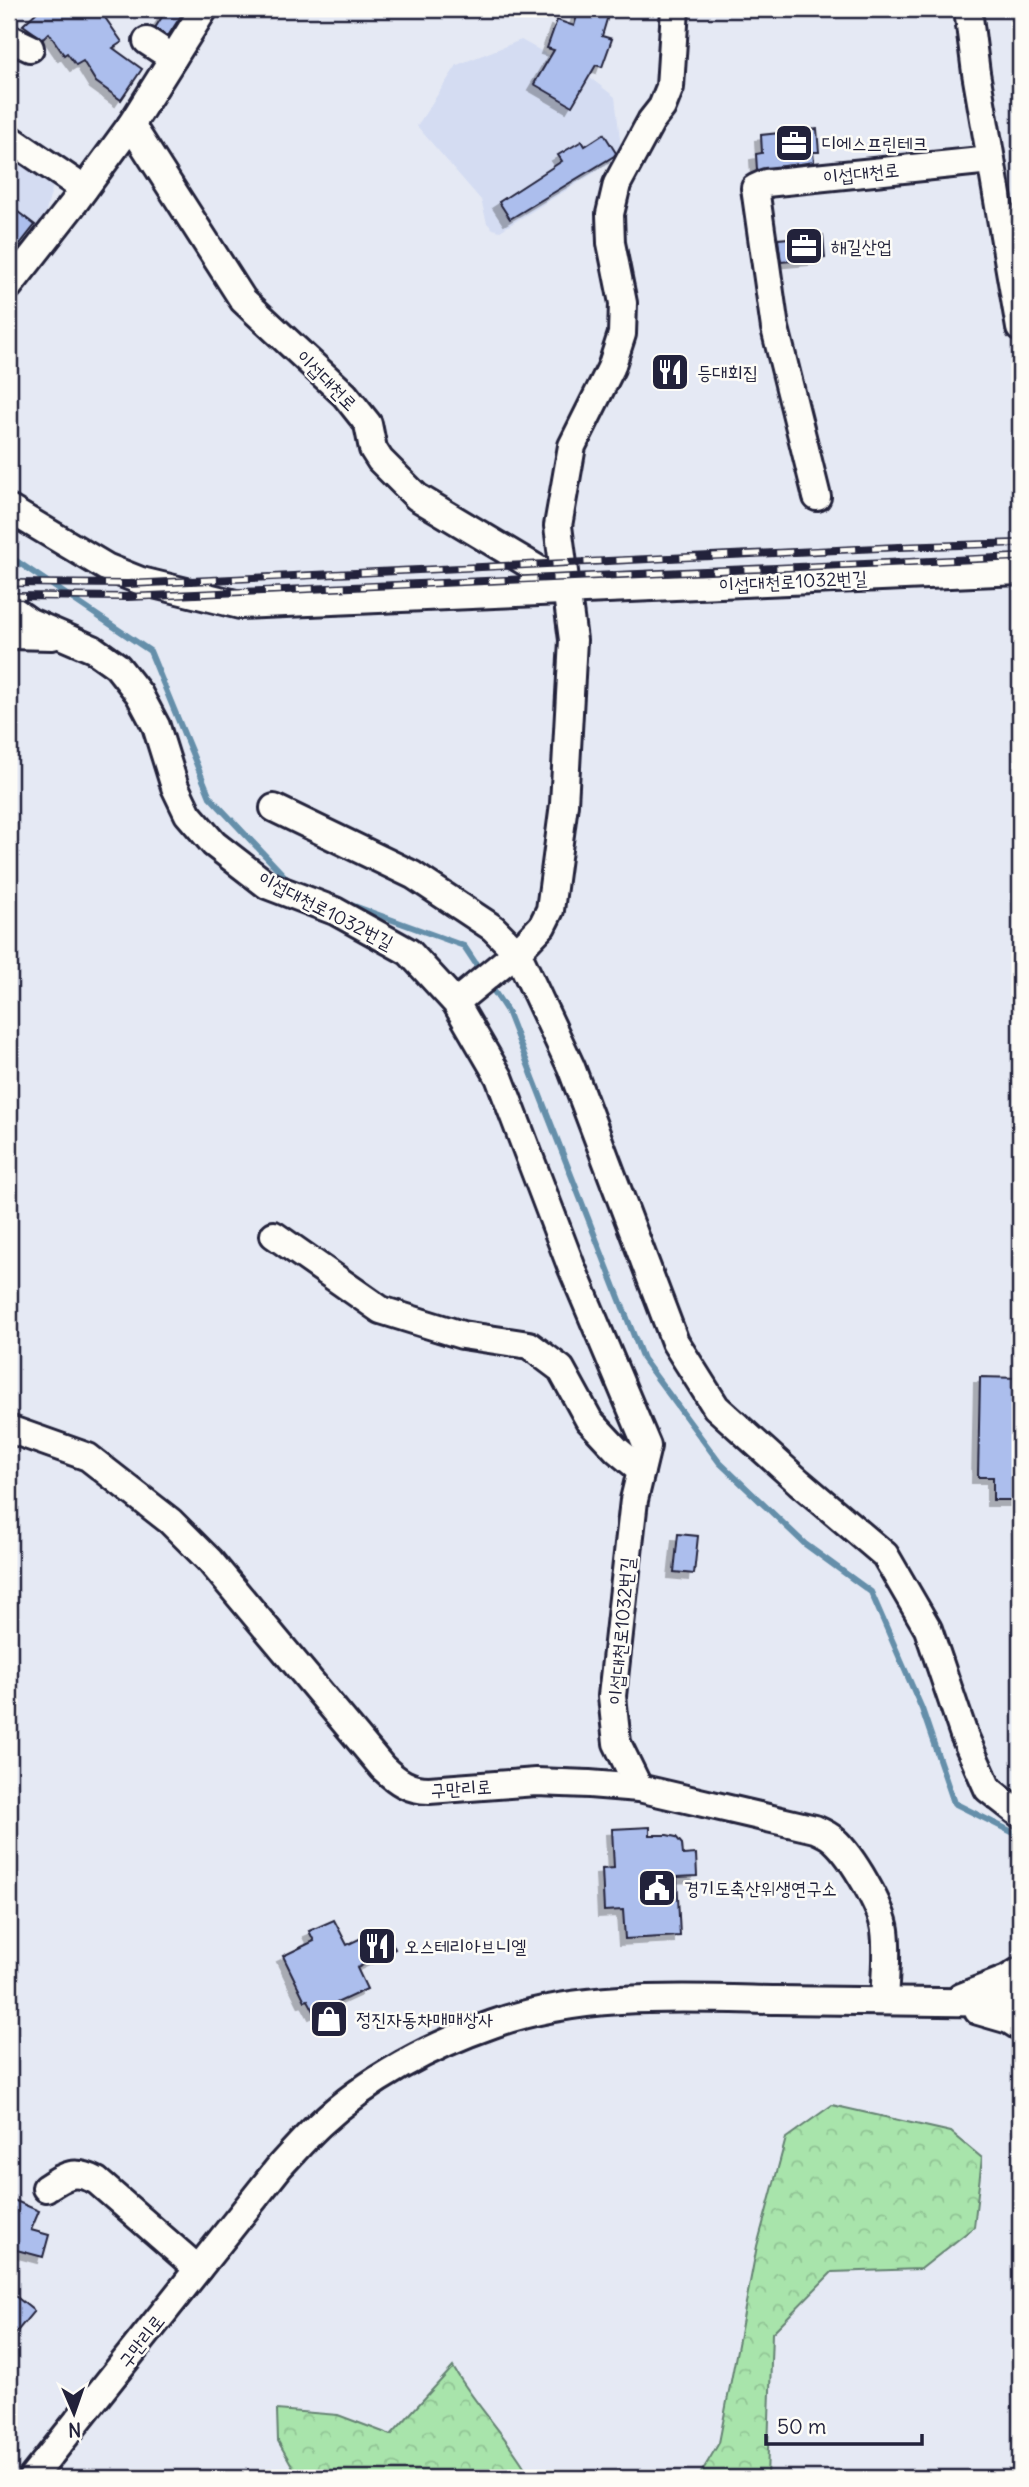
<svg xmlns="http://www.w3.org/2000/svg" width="1029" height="2487" font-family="Delius,'Poor Story',sans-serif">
<defs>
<pattern id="forest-crowns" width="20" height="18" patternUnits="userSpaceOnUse" patternTransform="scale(1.75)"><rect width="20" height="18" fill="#a8e4ab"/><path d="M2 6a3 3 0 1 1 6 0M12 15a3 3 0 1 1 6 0" fill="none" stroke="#90c394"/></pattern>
<filter id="shadow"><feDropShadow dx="-6" dy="6" stdDeviation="0" flood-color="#0004"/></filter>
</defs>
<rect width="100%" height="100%" fill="#e5e9f4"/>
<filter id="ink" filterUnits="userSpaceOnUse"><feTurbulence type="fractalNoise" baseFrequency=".0143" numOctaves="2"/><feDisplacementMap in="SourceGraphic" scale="14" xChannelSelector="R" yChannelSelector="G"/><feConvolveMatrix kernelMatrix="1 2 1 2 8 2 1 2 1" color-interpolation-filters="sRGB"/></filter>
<g filter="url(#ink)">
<!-- built -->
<g fill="#d4dcf2">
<polygon points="521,40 589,77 615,97 622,156 500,231 493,229 487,223 481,200 417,126 457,65"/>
<polygon points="9,154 22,156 55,178 43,223 9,264"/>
</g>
<!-- forest -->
<g fill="url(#forest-crowns)" stroke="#658373" stroke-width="2">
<polygon points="832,2105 951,2132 982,2158 974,2227 921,2269 832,2272 772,2333 767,2478 698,2478 719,2443 757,2246 786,2138"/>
<path d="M453,2367C477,2408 508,2437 531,2478H299L278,2441L277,2410L338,2415L391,2435Z"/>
</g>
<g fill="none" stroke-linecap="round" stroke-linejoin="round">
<!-- stream -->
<g stroke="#658faa" stroke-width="6">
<polyline points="9,556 150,651 210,797 291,883"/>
<polyline points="343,902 464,946 482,973"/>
<polyline points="488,982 507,1011 643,1359 719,1462 805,1544 871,1592 922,1709 954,1803 1020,1836"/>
</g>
</g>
<!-- building -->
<g fill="#acbeed" stroke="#22223b" stroke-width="2" filter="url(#shadow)">
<polygon points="40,9 99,9 122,42 113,48 142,69 121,100 96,82 83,61 76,65 67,53 64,55 49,33 43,39 23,25"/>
<polygon points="167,9 184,11 168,36 155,28"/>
<polygon points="579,9 610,9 602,36 612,39 602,67 596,65 572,106 534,84 554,50 547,48 557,20 574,26"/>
<polygon points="817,129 819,152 813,152 814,162 757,170 756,154 762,153 761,135"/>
<polygon points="604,134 616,153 614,156 510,219 499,202 562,161 558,155 582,141 585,146"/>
<polygon points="9,209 16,215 18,212 35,225 9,258"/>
<polygon points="823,235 825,258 781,262 778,239"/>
<polygon points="980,1377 1020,1378 1020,1500 993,1500 993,1477 978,1477"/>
<polygon points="678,1534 698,1536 694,1574 674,1572"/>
<polygon points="650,1827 650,1835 667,1835 676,1837 682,1844 683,1855 696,1854 697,1876 677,1877 680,1936 625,1939 623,1910 604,1911 602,1869 614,1868 612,1829"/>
<polygon points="334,1920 347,1945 384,1927 395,1949 357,1968 367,1989 315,2013 308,2000 305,2001 283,1956 314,1941 309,1931"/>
<polygon points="9,2198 39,2211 31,2230 49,2235 43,2257 9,2248"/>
<polygon points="9,2291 34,2311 9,2341"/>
</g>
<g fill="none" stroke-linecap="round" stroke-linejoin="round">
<defs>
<g id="minor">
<polyline points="968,9 976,73 1020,328"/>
<polyline points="9,38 30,48"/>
<polyline points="147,41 173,58"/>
<polyline points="131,125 243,300 345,395 368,424 373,449 380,460 417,497 566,586"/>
<polyline points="9,138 84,189"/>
<polyline points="9,286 74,203 131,125 204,9"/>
<polyline points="817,497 775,328 755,188 766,183 991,160"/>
<polyline points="9,509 106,567 141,581 240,605 1020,571"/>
<polyline points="9,607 30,622 93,649 117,666 139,694 156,726 175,787 188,814 214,844 267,885 335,911 409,952 456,1003 499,1077 571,1266 647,1446 634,1500 612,1696 617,1743 639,1788"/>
<polyline points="9,635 52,636"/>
<polyline points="274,808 413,875 493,928 517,952 571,1067 675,1342 716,1407 799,1482 885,1555 928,1629 964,1735 988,1789 1020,1814"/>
<polyline points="461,998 517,952 542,926 550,910 564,804 573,640 558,526 572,446 611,368 622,334 623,303 611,243 610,214 617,184 651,121 662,107 670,87 675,9"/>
<polyline points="274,1235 381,1310 462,1335 529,1345 561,1369 589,1420 617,1450 641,1470"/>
<path d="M9,1429L88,1457L170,1521L210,1561L383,1768C397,1781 409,1790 429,1790L536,1782L589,1784L639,1788L815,1829C822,1832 829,1835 834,1840C852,1856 882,1907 885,1930C888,1953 885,1978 884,2001"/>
<polyline points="961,1997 1007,1979 1020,1971"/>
<polyline points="978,2011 1009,2020 1020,2027"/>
<path d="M46,2188C66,2175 74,2169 97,2181L198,2269"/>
<path d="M32,2478L280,2166C293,2152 306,2137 320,2124C368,2079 432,2045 493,2024C582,1992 684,1998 777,2000C858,2001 939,2002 1020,2003"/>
</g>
</defs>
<!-- minor casing -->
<use href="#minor" stroke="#22223b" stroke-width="32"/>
<!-- minor -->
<use href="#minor" stroke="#fdfcf7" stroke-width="26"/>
<defs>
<g id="rail">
<polyline points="9,583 128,584 899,547 1020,543"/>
<polyline points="9,596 128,597 1020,557"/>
</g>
</defs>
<!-- rail casing -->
<use href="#rail" stroke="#22223b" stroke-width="8"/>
<!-- rail -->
<use href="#rail" stroke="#fdfcf7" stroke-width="5" stroke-dasharray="16" stroke-linecap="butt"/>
</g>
</g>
<!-- icons -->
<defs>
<symbol id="office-square" viewBox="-11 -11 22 22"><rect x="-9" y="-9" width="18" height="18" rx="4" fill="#22223b" stroke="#fdfcf7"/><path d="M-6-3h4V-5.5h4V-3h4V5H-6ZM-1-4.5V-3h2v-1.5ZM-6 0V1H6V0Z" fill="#fff"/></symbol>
<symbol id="restaurant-square" viewBox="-11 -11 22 22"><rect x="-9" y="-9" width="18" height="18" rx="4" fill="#22223b" stroke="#fdfcf7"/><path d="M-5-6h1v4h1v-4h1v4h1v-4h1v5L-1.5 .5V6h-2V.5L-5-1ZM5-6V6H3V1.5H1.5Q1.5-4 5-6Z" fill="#fff"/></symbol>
<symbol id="civic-square" viewBox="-11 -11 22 22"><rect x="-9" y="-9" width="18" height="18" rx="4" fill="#22223b" stroke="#fdfcf7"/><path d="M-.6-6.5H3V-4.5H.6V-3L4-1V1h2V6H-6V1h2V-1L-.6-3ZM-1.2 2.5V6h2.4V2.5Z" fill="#fff"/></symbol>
<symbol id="shop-square" viewBox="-11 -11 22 22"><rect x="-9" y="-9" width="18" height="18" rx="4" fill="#22223b" stroke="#fdfcf7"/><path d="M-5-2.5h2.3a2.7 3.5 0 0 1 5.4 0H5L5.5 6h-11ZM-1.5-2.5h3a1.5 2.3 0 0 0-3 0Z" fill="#fff"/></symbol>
</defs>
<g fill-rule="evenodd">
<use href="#office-square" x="772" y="121" width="44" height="44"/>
<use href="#office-square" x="782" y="224" width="44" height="44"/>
<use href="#restaurant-square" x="648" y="350" width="44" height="44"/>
<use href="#civic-square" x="635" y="1866" width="44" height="44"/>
<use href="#restaurant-square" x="355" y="1924" width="44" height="44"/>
<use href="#shop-square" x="307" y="1997" width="44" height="44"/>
</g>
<g text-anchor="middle" stroke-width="5" stroke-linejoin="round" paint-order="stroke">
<!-- poi labels -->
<g font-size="19" fill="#22223b" stroke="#fdfcf7" text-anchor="start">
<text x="821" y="150">디에스프린테크</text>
<text x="831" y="253">해길산업</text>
<text x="697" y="379">등대회집</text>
<text x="684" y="1895">경기도축산위생연구소</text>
<text x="404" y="1953">오스테리아브니엘</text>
<text x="356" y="2026">정진자동차매매상사</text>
</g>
<!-- street labels -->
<g font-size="19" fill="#22223b" stroke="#fdfcf7">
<text transform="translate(861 173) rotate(-6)" y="7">이섭대천로</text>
<text transform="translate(327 380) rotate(45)" y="7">이섭대천로</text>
<text transform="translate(793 581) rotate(-3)" y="7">이섭대천로1032번길</text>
<text transform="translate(326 910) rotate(27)" y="7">이섭대천로1032번길</text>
<text transform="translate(621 1631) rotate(-85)" y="7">이섭대천로1032번길</text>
<text transform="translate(461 1788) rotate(-4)" y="7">구만리로</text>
<text transform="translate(141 2341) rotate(-52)" y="7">구만리로</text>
</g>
</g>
<!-- margin -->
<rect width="1029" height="2487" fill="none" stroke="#fdfcf7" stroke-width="35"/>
<rect x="18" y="18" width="994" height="2452" fill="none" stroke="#22223b" stroke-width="2.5" filter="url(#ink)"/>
<!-- north arrow -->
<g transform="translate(74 2413) rotate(178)" stroke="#fdfcf7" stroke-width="5" paint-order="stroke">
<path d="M0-5L12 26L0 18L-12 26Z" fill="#22223b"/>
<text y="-10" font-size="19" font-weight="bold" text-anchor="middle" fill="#22223b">N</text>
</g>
<!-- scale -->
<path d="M766 2434v10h156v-10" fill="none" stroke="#22223b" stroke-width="3.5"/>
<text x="777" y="2434" font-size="21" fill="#22223b" stroke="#fdfcf7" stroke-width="5" paint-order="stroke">50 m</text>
</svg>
